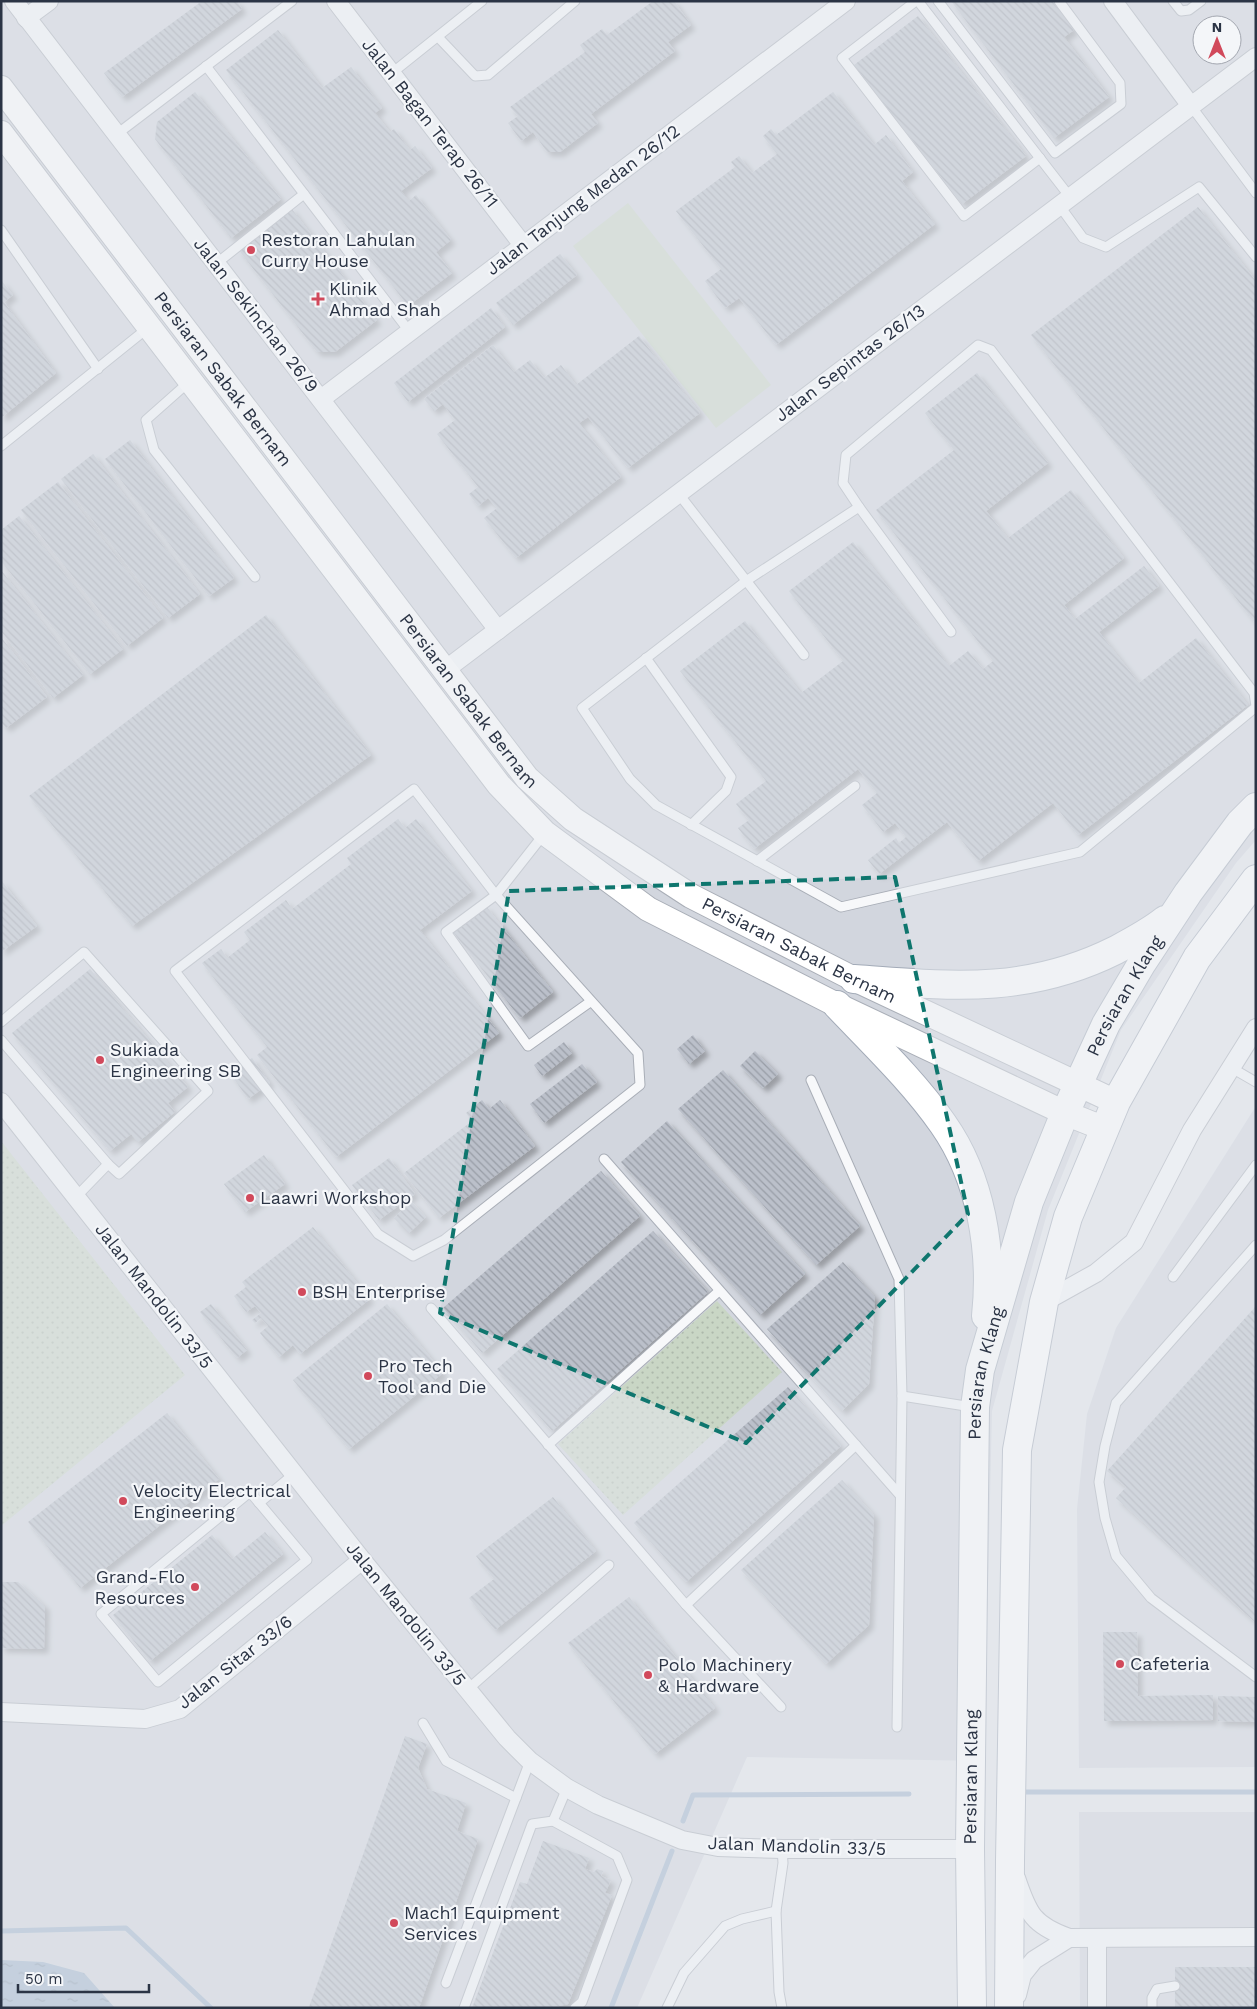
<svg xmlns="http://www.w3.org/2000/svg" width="1257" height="2009" font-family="'Work Sans',sans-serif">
<defs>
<pattern id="grass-dots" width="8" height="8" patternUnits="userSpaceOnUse" patternTransform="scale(1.25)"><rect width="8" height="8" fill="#c9d6c5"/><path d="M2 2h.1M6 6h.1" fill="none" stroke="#adb8ab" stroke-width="1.8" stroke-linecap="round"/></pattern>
<pattern id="water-ripples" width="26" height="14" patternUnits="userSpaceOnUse" patternTransform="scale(1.25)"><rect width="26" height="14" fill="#9fb4cc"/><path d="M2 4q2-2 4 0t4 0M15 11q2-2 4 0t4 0" fill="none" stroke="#8293a7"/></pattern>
<pattern id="building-back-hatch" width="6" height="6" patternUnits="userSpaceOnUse" patternTransform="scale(1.25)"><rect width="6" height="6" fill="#bbc0ca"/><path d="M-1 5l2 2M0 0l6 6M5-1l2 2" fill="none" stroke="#989da6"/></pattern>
<filter id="shadow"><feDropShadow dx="4.5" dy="4.5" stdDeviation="2.5" flood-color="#0004"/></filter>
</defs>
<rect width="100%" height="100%" fill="#e4e7ec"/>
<!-- built -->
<g fill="#d2d6de" fill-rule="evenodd">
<path d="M1,1H1256V840L1236,863L1121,1030L1048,1210L992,1411L984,1761L747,1757L637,2008H1ZM1202,25H1232V55H1202Z"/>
<polygon points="1256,1106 1256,1767 1079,1768 1077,1509 1087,1414 1116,1328"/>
<polygon points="1079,1812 1256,1812 1256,2008 1080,2008"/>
</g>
<!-- grass -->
<g fill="url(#grass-dots)">
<polygon points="1,1141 185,1375 1,1526"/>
<polygon points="717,1301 782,1372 623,1515 558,1444"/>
</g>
<!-- pitch -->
<polygon fill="#c9d6c5" points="628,203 771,385 716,428 573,246"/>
<!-- water -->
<polygon fill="url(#water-ripples)" points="1,1960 43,1962 84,1973 115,2008 1,2008"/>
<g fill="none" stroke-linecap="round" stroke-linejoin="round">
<!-- stream -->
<g stroke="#9fb4cc" stroke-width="5">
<polyline points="1019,1792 1256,1792"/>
<polyline points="683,1821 693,1795 909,1794"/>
<polyline points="1,1931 126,1928 211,2008"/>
<polyline points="611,2008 672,1851"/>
</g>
</g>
<!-- building -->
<g fill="url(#building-back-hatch)" filter="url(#shadow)">
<polygon points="202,1 237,1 242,9 122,97 104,73"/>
<polygon points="653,1 674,1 691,25 668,42 675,51 591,114 598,123 560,152 547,152 533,132 521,141 508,123 518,116 510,107 585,52 580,45 602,29 607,35"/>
<polygon points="951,1 1052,1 1074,30 1064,37 1109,97 1054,138"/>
<polygon points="918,16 1026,156 962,204 854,65"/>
<polygon points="278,30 322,88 351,67 382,108 375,113 390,132 394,129 410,150 415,146 432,168 401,191 409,201 416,195 451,240 436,252 452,273 408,306 226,70"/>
<polygon points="195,92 281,199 231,238 155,139 157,122"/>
<polygon points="833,92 874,145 886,135 913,172 902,181 935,224 776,345 739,298 725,308 705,281 721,269 676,211 735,167 731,162 739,156 752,173 777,154 763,136 771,129 776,135"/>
<polygon points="1198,207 1256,281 1256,624 1031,335"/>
<polygon points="291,208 377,320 335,352 317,352 238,249"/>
<polygon points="560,254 577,275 513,325 496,303"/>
<polygon points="1,280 13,295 4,302 56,373 1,418"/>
<polygon points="491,308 505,327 408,402 394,383"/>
<polygon points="639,336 700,413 628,468 588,417 579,423 621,477 516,558 484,518 497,508 488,498 478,506 469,494 478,487 437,434 455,420 443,404 434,411 424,399 493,345 514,372 530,360 544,378 561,365 576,385"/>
<polygon points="977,373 1048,463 986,511 1008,538 1071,490 1124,558 1064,605 1075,619 1144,566 1159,586 1099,632 1139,683 1196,638 1248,705 1078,835 1053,803 978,861 947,822 879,874 868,860 896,838 899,843 906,837 895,823 883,832 862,805 877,793 858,769 754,849 738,828 749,820 736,804 766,781 680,671 745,621 801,693 843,661 789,591 853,542 949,666 968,651 983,669 993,661 876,510 954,450 925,413"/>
<polygon points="130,440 234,578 209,596 105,459"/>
<polygon points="93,454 200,594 168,618 61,479"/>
<polygon points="58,482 163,618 127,646 21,510"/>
<polygon points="19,516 123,649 90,674 1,561 1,530"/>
<polygon points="1,570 83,675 53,698 1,631"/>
<polygon points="266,615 371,755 132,926 29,796"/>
<polygon points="1,637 47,697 6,728 1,722"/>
<polygon points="398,819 405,828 416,819 472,891 420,930 499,1033 336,1157 257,1055 267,1047 202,963 221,949 227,958 250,940 244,932 286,900 292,909 351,864 347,858"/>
<polygon points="1,880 37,926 1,952"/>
<polygon points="486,906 553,992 520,1018 453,932"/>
<polygon points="90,969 188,1087 168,1103 175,1112 138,1142 131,1134 110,1151 12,1033"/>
<polygon points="693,1035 705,1051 689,1064 677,1049"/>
<polygon points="564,1042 572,1053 542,1076 534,1065"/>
<polygon points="755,1051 778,1074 763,1088 740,1066"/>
<polygon points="252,1058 270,1083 248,1099 230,1073"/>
<polygon points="582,1064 597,1082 544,1123 530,1104"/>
<polygon points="723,1070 860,1226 816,1265 678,1109"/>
<polygon points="482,1100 489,1109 500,1100 535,1146 439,1218 404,1173 472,1121 466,1113"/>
<polygon points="667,1121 805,1274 760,1315 621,1162"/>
<polygon points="264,1155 285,1184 245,1212 224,1184"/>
<polygon points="389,1158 415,1194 379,1220 352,1185"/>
<polygon points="601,1171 640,1216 482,1353 443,1308"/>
<polygon points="411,1201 426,1217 409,1233 394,1218"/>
<polygon points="313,1227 370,1299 300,1354 293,1345 279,1357 260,1333 268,1326 261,1318 255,1323 252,1320 261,1313 255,1306 246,1312 234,1296 246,1287 242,1282"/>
<polygon points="653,1231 708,1292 552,1431 497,1369"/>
<polygon points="843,1262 875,1297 869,1384 842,1411 767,1329"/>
<polygon points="211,1304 247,1350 237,1358 200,1312"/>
<polygon points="387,1304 443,1373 349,1449 293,1380"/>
<polygon points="1256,1306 1256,1623 1116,1498 1126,1487 1107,1471"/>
<polygon points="788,1387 841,1446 686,1582 634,1523"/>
<polygon points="167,1413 219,1479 80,1588 28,1522"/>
<polygon points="842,1480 874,1515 869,1625 826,1664 741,1570"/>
<polygon points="553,1497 596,1551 495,1630 469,1598 494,1579 476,1556"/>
<polygon points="265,1532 283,1554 150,1661 113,1615 212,1535 232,1559"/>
<polygon points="1,1582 18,1582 45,1606 44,1649 1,1648"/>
<polygon points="629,1597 715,1708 655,1754 568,1643"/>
<polygon points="1103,1632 1137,1632 1138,1696 1213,1695 1213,1720 1104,1721"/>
<polygon points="1218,1696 1256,1697 1256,1722 1218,1721"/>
<polygon points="405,1736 427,1744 418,1768 427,1789 466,1803 457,1831 478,1839 419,2008 311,2008 309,2007"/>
<polygon points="543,1841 589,1858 585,1869 594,1872 597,1869 603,1871 601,1876 611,1880 605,1893 612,1895 568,2004 550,2008 472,2008 520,1882 527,1884"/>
<rect x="1175" y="1967" width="81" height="41"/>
</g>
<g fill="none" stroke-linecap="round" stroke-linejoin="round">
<defs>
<g id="lane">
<polyline points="916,1 842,58 964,216 1040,158"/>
<polyline points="918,1 1070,197"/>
<polyline points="938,1 1055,153 1121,104 1120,83 1059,1"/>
<polyline points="1173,1 1181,11 1189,10 1201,1"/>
<polyline points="438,37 475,76 488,75 575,1"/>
<polyline points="206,66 409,331"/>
<polyline points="392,73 482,1"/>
<polyline points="1191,106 1256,193"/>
<polyline points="117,134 292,1"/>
<polyline points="1059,205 1083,238 1106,247 1199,187 1256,257"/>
<polyline points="1,230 98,369"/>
<polyline points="217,263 304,194"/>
<polyline points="190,381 146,420 154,450 255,577"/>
<polyline points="1,446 149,327"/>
<polyline points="678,493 804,655"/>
<polyline points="859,507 951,632"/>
<polyline points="646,658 731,777 726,791 691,825"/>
<polyline points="1256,706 1254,693 991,350 978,345 846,455 843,483 859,507 746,581 582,708 630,779 656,805 841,907 1080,852 1256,707"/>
<polygon points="414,789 496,895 638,1053 640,1085 444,1240 413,1256 378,1234 175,971"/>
<polyline points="544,834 496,895 446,932 528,1046 590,1002"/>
<polyline points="757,861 855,786"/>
<polyline points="1,1022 84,952 208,1091 119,1174 108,1164 1,1040"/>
<polyline points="1230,1067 1256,1082"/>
<polyline points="811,1080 899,1279 902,1396 897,1727"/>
<polyline points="604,1159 899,1494"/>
<polyline points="76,1197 108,1164"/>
<polyline points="1256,1245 1116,1403 1105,1446 1099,1482 1105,1518 1116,1556 1151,1598 1256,1677"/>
<polyline points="1173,1277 1256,1165"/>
<polyline points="431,1308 686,1605 781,1707"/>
<polyline points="902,1396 972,1407"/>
<polyline points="548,1445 719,1291"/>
<polygon points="250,1492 307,1560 158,1682 101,1614"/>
<polyline points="259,1503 294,1474"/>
<polyline points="686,1605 856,1445"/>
<polyline points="467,1690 609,1565"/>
<polyline points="423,1723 446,1761 516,1798"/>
<polyline points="567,1788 553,1821 617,1856 627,1880 582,2002 575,2008"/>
<polyline points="782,1849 783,1863 776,1911 779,1992 782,2008"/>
<polyline points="446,1983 530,1761"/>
<polyline points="464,2008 532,1824 553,1821"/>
<polyline points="667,2008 684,1973 725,1926 742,1919 776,1911"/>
<polyline points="1152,2008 1152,1998 1157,1989 1175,1986"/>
</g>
<g id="street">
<polyline points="14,1 498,630"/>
<polyline points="336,1 523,245"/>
<polyline points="1113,1 1191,106"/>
<polyline points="26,18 49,1"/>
<polyline points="321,399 846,1"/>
<polyline points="445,670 1256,57"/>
<polyline points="1,1102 362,1560 507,1738 530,1761 567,1788 598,1805 682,1840 718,1847 782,1849 970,1849"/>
<polyline points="1044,1302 1096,1273 1134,1242 1192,1130 1256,1028"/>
<polyline points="1,1712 145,1719 180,1709 362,1560"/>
<path d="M1016,1878C1028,1914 1033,1925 1069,1938L1256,1937"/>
<polyline points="1097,1938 1097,2008"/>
<polyline points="1017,1995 1022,1975 1034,1960 1069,1938"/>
</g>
<g id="secondary">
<path id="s1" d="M1,88L527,778L573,819L691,896L854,979L1116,1102"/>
<polyline points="1,133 499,785 545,833 648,909 837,1005 1065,1113 1105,1129"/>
</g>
<g id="primary">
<path d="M854,979C950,986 1026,995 1116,950C1133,941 1150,932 1165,920"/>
<path d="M837,1005C873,1043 913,1081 943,1124C981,1178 993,1251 986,1316"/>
<path id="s2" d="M972,2008L970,1849L975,1407L980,1370L1029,1202L1065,1113L1106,1024L1142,963L1188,893L1240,823L1256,807"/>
<polyline points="1009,2008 1010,1861 1017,1450 1044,1302 1068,1217 1116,1102 1197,958 1256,879"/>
</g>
</defs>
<!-- lane casing -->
<use href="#lane" stroke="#a9aeb7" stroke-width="11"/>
<!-- street casing -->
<use href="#street" stroke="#a9aeb7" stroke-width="20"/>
<!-- secondary casing -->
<use href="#secondary" stroke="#a9aeb7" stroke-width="26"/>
<!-- primary casing -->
<use href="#primary" stroke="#a3abb8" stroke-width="30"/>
<!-- lane -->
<use href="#lane" stroke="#f7f8fa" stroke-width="9"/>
<!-- street -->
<use href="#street" stroke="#f7f8fa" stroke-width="18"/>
<!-- secondary -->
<use href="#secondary" stroke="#fff" stroke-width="24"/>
<!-- primary -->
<use href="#primary" stroke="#fff" stroke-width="28"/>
</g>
<!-- marked area -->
<path d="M0 0H1257V2009H0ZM895,877L968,1214L746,1443L440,1313L509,891Z" fill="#e4e7ec" fill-opacity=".55" fill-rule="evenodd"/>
<path fill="none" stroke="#0f766e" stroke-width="4" stroke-dasharray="10 6" stroke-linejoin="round" d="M895,877L968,1214L746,1443L440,1313L509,891Z"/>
<!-- markers -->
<g fill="#d1495b" stroke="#f4f6f9" stroke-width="2">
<circle cx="251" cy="250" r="5"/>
<path d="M315.5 291.5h5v5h5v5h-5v5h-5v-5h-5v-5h5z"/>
<circle cx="100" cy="1060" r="5"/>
<circle cx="250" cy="1198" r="5"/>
<circle cx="302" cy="1292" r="5"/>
<circle cx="368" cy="1376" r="5"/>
<circle cx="123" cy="1501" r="5"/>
<circle cx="195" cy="1587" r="5"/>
<circle cx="1120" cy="1664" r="5"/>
<circle cx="648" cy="1675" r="5"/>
<circle cx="394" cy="1923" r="5"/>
</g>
<g text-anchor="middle" stroke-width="4.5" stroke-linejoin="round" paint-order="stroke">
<!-- street labels -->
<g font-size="18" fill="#2b3445" stroke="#f4f6f9">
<text transform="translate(430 123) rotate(52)" y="6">Jalan Bagan Terap 26/11</text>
<text transform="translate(583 200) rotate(-37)" y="6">Jalan Tanjung Medan 26/12</text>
<text transform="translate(256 315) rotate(52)" y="6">Jalan Sekinchan 26/9</text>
<text transform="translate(850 363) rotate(-37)" y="6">Jalan Sepintas 26/13</text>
<text dy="6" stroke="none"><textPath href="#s1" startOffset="366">Persiaran Sabak Bernam</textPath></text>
<text dy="6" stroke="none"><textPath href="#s1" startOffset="771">Persiaran Sabak Bernam</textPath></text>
<text dy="6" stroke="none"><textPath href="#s1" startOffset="1191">Persiaran Sabak Bernam</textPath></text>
<text dy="6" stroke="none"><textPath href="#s2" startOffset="1041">Persiaran Klang</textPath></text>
<text transform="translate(154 1296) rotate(52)" y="6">Jalan Mandolin 33/5</text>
<text dy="6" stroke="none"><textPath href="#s2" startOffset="636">Persiaran Klang</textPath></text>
<text transform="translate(406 1614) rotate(51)" y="6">Jalan Mandolin 33/5</text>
<text transform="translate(235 1662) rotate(-38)" y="6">Jalan Sitar 33/6</text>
<text dy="6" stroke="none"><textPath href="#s2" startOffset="231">Persiaran Klang</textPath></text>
<text transform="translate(797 1846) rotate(2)" y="6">Jalan Mandolin 33/5</text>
</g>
<!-- poi labels -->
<g font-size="18" fill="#2b3445" stroke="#f4f6f9" text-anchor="start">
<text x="261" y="246">Restoran Lahulan<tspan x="261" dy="21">Curry House</tspan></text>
<text x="329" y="295">Klinik<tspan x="329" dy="21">Ahmad Shah</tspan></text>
<text x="110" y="1056">Sukiada<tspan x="110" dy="21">Engineering SB</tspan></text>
<text x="260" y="1204">Laawri Workshop</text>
<text x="312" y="1298">BSH Enterprise</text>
<text x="378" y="1372">Pro Tech<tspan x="378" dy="21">Tool and Die</tspan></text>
<text x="133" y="1497">Velocity Electrical<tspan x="133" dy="21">Engineering</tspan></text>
<text x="185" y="1583" text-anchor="end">Grand-Flo<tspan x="185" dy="21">Resources</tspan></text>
<text x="1130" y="1670">Cafeteria</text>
<text x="658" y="1671">Polo Machinery<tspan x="658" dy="21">&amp; Hardware</tspan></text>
<text x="404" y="1919">Mach1 Equipment<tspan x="404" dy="21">Services</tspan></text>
</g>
</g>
<!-- border -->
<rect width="1257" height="2009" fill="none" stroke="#2b3445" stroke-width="5"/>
<!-- north arrow -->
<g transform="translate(1217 40)"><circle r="24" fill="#f4f6f9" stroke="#a4a8b1"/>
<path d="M0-4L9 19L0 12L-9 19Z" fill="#d1495b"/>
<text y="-8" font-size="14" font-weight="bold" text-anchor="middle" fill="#2b3445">N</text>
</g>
<!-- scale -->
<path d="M18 1984v8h131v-8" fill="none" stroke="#2b3445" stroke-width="2.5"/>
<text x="25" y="1984" font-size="15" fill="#2b3445" stroke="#f4f6f9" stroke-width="4" paint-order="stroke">50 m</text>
</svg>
